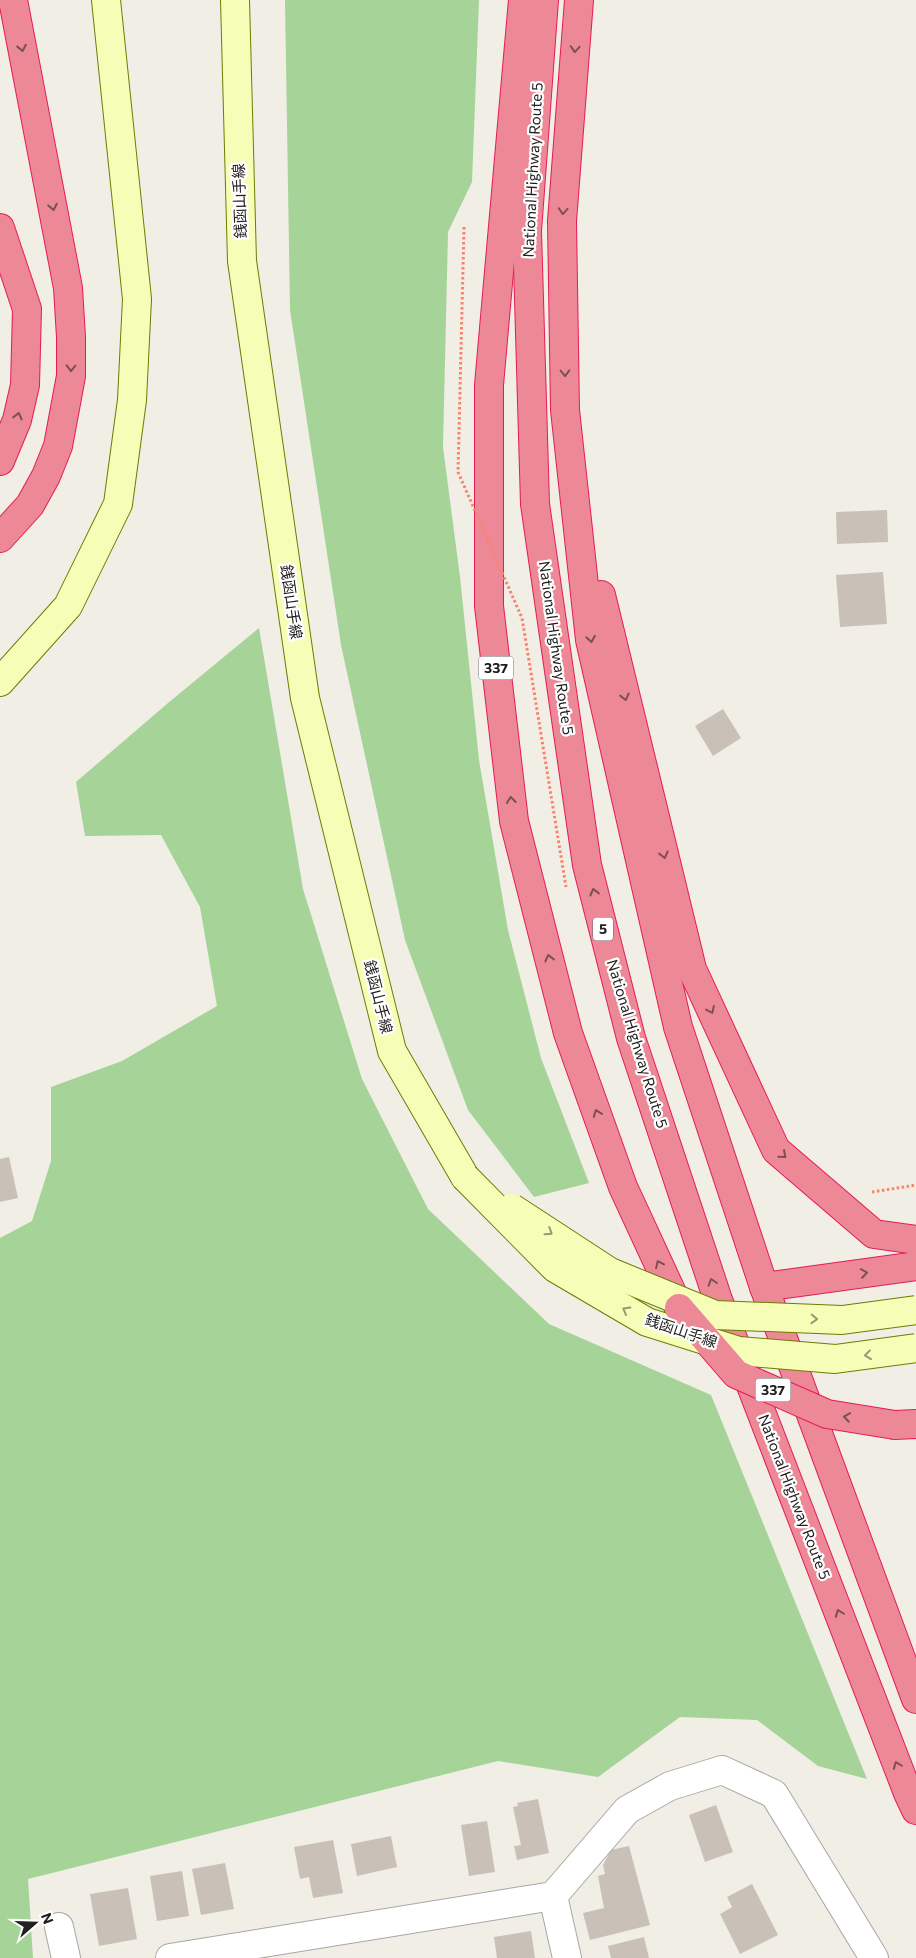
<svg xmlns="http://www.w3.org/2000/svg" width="916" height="1958" font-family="Commissioner,'Noto Sans JP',sans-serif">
<rect width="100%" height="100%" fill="#f1eee6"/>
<!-- forest -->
<g fill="#a6d398">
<polygon points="285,0 479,0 472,182 448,232 443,447 460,577 479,760 508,930 541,1058 589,1183 534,1197 468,1110 405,940 341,645 290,310"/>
<polygon points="259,628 303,889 362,1079 428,1209 549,1324 711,1395 867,1779 818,1766 757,1720 680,1717 598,1777 498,1761 28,1879 33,1958 0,1958 0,1238 32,1221 51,1161 51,1087 122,1061 217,1006 200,907 161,835 85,836 76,782 168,703"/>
</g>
<!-- building -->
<g fill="#c9c1b8">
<polygon points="887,510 888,542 837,544 836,512"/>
<polygon points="883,572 887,624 840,627 836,575"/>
<polygon points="723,709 741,738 713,756 695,726"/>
<polygon points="9,1157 18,1198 0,1202 0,1159"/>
<polygon points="538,1799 549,1853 517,1860 514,1846 521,1845 513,1807 518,1806 517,1803"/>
<polygon points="716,1805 733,1852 705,1862 689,1815"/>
<polygon points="487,1821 495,1872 469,1876 461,1825"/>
<polygon points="391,1836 397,1867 357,1876 351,1844"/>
<polygon points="333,1840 343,1893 313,1898 309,1877 300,1879 294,1847"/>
<polygon points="629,1846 650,1925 590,1940 583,1913 604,1908 598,1876 605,1874 603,1865 611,1850"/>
<polygon points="225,1863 234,1909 201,1915 192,1869"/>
<polygon points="182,1871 189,1916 157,1921 150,1876"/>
<polygon points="752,1884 778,1935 740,1954 720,1914 732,1907 727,1897"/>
<polygon points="128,1888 137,1939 99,1946 90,1894"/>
<polygon points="531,1931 535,1958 497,1958 494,1937"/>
<polygon points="644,1937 649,1958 611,1958 608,1946"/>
</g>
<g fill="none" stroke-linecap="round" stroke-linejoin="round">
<defs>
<g id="street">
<polyline points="553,1896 567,1958"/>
<polyline points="59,1927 66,1958"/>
<polyline points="170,1958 553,1896 627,1810 670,1786 722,1770 774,1794 874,1958"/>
</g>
<g id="secondary">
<polyline points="235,0 242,261 305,698 392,1051 465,1177"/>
<polyline points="0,682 68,606 118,504 132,400 137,299 106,0"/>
</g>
<g id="highway">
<polyline points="523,0 489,385 489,606 514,821 568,1033 623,1187 679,1308"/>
<polyline points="544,0 527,231 535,504 587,865 631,1038 718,1300 908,1793 916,1810"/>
<polyline points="579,0 562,221 565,410 590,640 678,1027 764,1287 916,1699"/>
<polyline points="0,228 27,309 25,385 17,420 0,461"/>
<polyline points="0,538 30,505 46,476 58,446 71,376 71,337 68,288 13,0"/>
<polyline points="601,595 692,969 776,1150 874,1234 916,1240"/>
<polyline points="764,1287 916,1266"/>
<polyline points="895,1425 916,1424"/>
</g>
</defs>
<!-- street casing -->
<use href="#street" stroke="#a7a7a7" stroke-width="30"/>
<!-- secondary casing -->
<use href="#secondary" stroke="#697e00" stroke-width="30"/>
<!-- highway casing -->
<use href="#highway" stroke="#e61b56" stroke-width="30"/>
<!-- path -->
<polyline stroke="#ff8069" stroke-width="3" stroke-dasharray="2.5 2.5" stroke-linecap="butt" points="872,1192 916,1185"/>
<!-- street -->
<use href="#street" stroke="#fff" stroke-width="28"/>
<!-- secondary -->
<use href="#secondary" stroke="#f6fdb7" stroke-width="28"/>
<!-- highway -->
<use href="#highway" stroke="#ed8996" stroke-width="28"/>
<defs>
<g id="secondary-bridge">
<polyline points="465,1177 555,1268 647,1322 739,1351 835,1359 916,1348"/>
<polyline points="512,1208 610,1272 715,1315 842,1320 916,1310"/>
</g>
<polyline id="highway-bridge" points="679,1308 736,1374 827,1414 895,1425"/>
</defs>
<!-- secondary-bridge casing -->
<use href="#secondary-bridge" stroke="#697e00" stroke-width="30" stroke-linecap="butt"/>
<!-- highway-bridge casing -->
<use href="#highway-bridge" stroke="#e61b56" stroke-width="30" stroke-linecap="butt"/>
<!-- path-bridge -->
<polyline stroke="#ff8069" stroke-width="3" stroke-dasharray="2.5 2.5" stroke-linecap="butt" points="464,227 458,472 522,618 566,887"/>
<!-- secondary-bridge -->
<use href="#secondary-bridge" stroke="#f6fdb7" stroke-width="28"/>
<!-- highway-bridge -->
<use href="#highway-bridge" stroke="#ed8996" stroke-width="28"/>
</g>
<!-- one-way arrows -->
<defs><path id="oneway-chevron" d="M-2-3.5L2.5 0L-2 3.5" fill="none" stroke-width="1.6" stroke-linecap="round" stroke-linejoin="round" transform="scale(1.25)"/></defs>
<g stroke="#7c4f55">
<use href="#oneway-chevron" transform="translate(22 48) rotate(79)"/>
<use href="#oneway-chevron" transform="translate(575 49) rotate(94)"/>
<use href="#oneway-chevron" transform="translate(53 207) rotate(79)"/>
<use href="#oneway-chevron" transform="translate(563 211) rotate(94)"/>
<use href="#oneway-chevron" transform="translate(71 368) rotate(91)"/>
<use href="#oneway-chevron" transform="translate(565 373) rotate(89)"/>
<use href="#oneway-chevron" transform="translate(18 416) rotate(-76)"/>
<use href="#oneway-chevron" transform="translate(591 639) rotate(81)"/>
<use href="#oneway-chevron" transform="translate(625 697) rotate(76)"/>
<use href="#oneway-chevron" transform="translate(511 800) rotate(-96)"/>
<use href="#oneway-chevron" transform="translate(664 855) rotate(76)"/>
<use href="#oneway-chevron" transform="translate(594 892) rotate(-104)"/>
<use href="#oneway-chevron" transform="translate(549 958) rotate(-104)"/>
<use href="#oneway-chevron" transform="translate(711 1010) rotate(65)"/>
<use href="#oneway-chevron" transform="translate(597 1113) rotate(-110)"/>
<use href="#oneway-chevron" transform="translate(783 1155) rotate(41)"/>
<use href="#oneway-chevron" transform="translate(659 1264) rotate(-115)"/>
<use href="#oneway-chevron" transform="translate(864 1273) rotate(-8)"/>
<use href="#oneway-chevron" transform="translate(712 1282) rotate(-108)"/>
<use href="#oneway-chevron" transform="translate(847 1417) rotate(-171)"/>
<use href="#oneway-chevron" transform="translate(839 1613) rotate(-111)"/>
<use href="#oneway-chevron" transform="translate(897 1765) rotate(-111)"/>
</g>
<g stroke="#969a73">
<use href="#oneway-chevron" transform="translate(549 1232) rotate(33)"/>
<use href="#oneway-chevron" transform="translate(626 1310) rotate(-150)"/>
<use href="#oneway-chevron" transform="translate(814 1319) rotate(2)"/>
<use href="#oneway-chevron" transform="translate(868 1355) rotate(173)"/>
</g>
<g text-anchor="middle" stroke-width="4.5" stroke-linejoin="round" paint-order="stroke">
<!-- shield labels -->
<g fill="#fff" stroke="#636363" stroke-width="1">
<rect x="478.5" y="656.5" width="35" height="23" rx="4"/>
<rect x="593" y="917.5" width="20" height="23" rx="4"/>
<rect x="755.5" y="1378.5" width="35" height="23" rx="4"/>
</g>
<g font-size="14" font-weight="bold" fill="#202020">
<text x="496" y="673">337</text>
<text x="603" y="934">5</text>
<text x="773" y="1395">337</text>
</g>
<!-- street labels -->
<g font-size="15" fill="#202020" stroke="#fff">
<text transform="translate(533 170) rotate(-87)" y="5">National Highway Route 5</text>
<text transform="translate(240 201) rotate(-92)" y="5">銭函山手線</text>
<text transform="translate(291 602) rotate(82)" y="5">銭函山手線</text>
<text transform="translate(556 648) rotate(82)" y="5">National Highway Route 5</text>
<text transform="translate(378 997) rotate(76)" y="5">銭函山手線</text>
<text transform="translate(637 1044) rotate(73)" y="5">National Highway Route 5</text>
<text transform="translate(681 1331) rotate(19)" y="5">銭函山手線</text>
<text transform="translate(794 1497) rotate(69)" y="5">National Highway Route 5</text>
</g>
</g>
<!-- north arrow -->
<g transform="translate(35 1923) rotate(70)" stroke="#ffffff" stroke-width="4" paint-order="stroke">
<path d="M0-4L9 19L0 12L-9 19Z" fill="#202020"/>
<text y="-8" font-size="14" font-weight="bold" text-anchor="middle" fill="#202020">N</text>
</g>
</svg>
